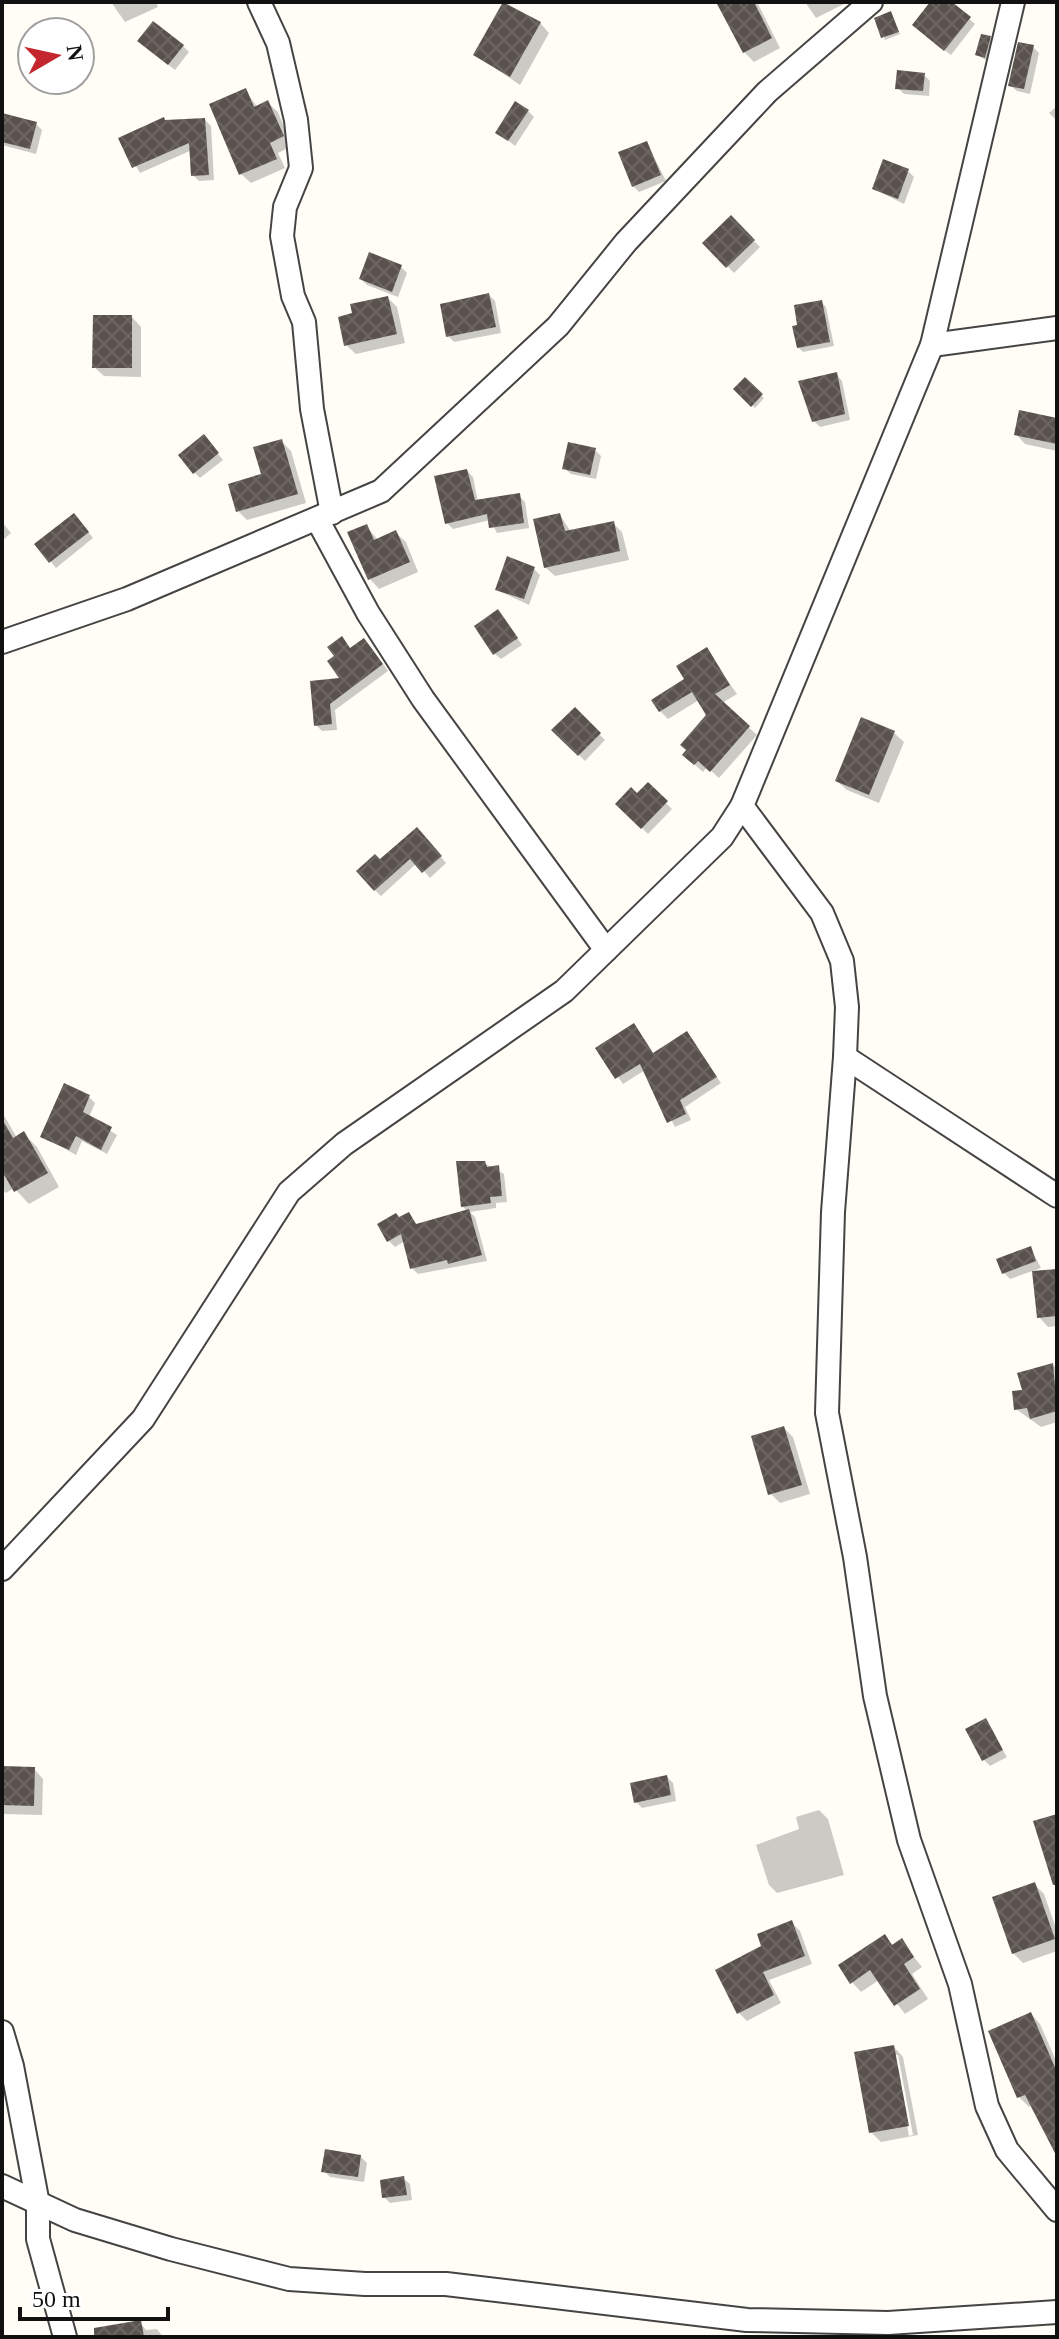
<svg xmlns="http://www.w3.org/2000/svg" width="1059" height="2339" font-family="Georgia,serif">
<defs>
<pattern id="building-cross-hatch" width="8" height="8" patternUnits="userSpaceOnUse" patternTransform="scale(2)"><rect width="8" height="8" fill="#5a524d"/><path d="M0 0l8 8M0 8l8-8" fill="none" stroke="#6d6662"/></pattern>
</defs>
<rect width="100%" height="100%" fill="#fffdf5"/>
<!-- shadow -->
<g fill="#0003" fill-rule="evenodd">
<polygon points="111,2 156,2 158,7 125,22"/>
<polygon points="721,2 757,2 780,48 754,62 744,52"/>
<polygon points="805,2 848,2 816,18"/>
<polygon points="941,2 949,2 975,24 951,55 920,31"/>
<polygon points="891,13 900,34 885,40 876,19"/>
<polygon points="540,23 549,33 520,85 476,55"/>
<polygon points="990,38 996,44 991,63 977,55"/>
<polygon points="183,46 189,52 175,70 146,47"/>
<polygon points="1033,47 1039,53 1030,94 1017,91 1010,85"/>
<polygon points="924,75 930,81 929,96 904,94 898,88"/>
<polygon points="245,90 258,108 268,103 278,112 292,146 278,153 285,168 251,183 241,174"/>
<polygon points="1057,106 1057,121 1049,113"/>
<polygon points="528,111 534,117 515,146 498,132"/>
<polygon points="2,115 36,124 42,130 36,154 2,145"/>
<polygon points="205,120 211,126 214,180 199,181 193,175 192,150 140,173 121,139 166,122"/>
<polygon points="647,143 666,181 639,192 633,186"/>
<polygon points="908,171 914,177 904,204 874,189"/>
<polygon points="731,218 760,247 734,273 705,243"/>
<polygon points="401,267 407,273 398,297 367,285 361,279"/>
<polygon points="489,295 495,301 501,333 454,342 448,336"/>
<polygon points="388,298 397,307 405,343 356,354 346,345 355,315"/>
<polygon points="821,302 826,307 834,346 803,352 798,347"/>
<polygon points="132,317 141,327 141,377 104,376 94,367"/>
<polygon points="836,374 842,381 850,420 820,427 814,421"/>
<polygon points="745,380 764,398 755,408 736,389"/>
<polygon points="1057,420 1057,451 1025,444 1016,434"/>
<polygon points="281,441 291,451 306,503 247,520 238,511 263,475"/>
<polygon points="209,443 223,460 200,478 194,472"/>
<polygon points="595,450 601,456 596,479 571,474 564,468"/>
<polygon points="467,471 473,477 478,502 519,496 525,502 529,528 497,533 490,520 453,529 447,523"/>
<polygon points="560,515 571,532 613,523 622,532 629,560 555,576 545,567"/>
<polygon points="80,521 93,538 56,568 37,544"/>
<polygon points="2,522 11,533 2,541"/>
<polygon points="366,526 378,540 396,533 406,542 418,572 379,589 370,579"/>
<polygon points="534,569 540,575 529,605 497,590"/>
<polygon points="504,618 522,645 501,659 495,654"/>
<polygon points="370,646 388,671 335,710 337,730 322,731 316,725 343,679 351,650"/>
<polygon points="706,650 737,694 722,703 757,735 719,778 707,767 703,772 693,763 709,716 699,700 668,719 660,711"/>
<polygon points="575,709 605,740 585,761 554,730"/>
<polygon points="894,733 904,742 879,803 847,790 837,781"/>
<polygon points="648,785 672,809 648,834 618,804 637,796"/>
<polygon points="423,836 446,863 430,878 417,863 381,896 375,890 380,862"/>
<polygon points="634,1026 654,1054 687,1033 721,1083 685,1107 691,1120 675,1127 645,1070 623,1084 598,1049"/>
<polygon points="65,1086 89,1097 95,1103 89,1117 117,1135 107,1154 82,1141 76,1155 42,1136"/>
<polygon points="2,1112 17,1138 24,1134 37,1147 59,1187 29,1204 14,1188 6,1193 2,1189"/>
<polygon points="484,1163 504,1174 507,1202 496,1203 496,1208 470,1212 475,1217 487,1261 418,1274 412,1268 405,1241 395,1247 389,1241 400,1219 408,1214 417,1225 467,1211 463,1207"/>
<polygon points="1031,1249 1041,1268 1010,1279 1004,1273"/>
<polygon points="1057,1271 1057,1326 1048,1327 1039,1317"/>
<polygon points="1053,1365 1057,1369 1057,1422 1041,1427 1016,1409 1024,1392"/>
<polygon points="784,1428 793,1437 810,1494 780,1503 770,1493"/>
<polygon points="985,1721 1007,1757 990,1766 984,1760"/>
<polygon points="2,1768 34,1769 43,1779 42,1815 2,1814"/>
<polygon points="667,1777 673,1783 676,1801 642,1808 636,1802"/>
<polygon points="819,1810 828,1819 844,1875 777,1893 769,1885 756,1845 799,1829 796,1817"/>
<polygon points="1034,1884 1044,1894 1057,1931 1057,1951 1023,1963 1013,1953"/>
<polygon points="792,1923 800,1931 812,1964 769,1980 781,2003 747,2021 739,2013 764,1947"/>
<polygon points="885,1937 894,1946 901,1941 922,1967 912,1974 928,1999 905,2014 879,1980 861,1992 852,1982"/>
<polygon points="1031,2014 1040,2024 1057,2063 1057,2149 1033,2105 1029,2107 1019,2097 991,2032"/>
<path d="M894,2047L903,2057L918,2135L881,2142L871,2132ZM894,2055H898L913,2135L909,2136Z"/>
<polygon points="360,2156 367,2163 364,2182 330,2177 324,2171"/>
<polygon points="403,2178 410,2184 412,2200 390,2203 384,2197"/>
<polygon points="140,2323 146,2330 157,2329 163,2337 118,2337"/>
</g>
<!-- building -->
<g fill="url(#building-cross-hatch)">
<polygon points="503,2 541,22 510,77 473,55"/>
<polygon points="716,2 754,2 772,38 743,53"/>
<polygon points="930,2 952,2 971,17 944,51 912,25"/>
<polygon points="891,11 899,32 881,38 874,18"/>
<polygon points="153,21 184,45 168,65 137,41"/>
<polygon points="981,34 991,36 985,58 975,55"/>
<polygon points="1018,42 1034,45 1024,89 1008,86"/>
<polygon points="897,70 925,73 923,91 895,89"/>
<polygon points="246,88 254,107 268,100 284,136 270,143 277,159 239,175 209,104"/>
<polygon points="515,101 529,110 508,141 495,133"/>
<polygon points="2,113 37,122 30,149 2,142"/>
<polygon points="164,117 165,120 205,118 209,175 191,176 189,143 132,168 118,138"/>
<polygon points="647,141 661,175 632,187 618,152"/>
<polygon points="883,159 909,169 898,199 872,189"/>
<polygon points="731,215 755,240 726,268 702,243"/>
<polygon points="369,252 402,265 392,292 359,279"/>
<polygon points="489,293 496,327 446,337 440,304"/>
<polygon points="388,296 397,334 344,346 338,317 352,313 350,304"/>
<polygon points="822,300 830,342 797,348 792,326 797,325 794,305"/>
<polygon points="93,315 132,315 132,368 92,368"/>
<polygon points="837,372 845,414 812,422 798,381"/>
<polygon points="745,377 763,394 751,407 733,389"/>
<polygon points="1019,410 1057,418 1057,444 1014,435"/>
<polygon points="204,434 219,453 193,474 178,455"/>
<polygon points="282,439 298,494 236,512 228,484 261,474 253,447"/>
<polygon points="568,442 596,448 590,475 562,469"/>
<polygon points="467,469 475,500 520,493 524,523 489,528 487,514 445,524 434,476"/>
<polygon points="74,513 89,532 49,563 34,544"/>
<polygon points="560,513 565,531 614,521 620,551 544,568 533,519"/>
<polygon points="367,524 374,540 396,530 410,562 368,580 347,532"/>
<polygon points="507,556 535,567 524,599 495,590"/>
<polygon points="498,609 518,638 493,655 474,626"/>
<polygon points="342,636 350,648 364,638 383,664 330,704 332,724 314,726 310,681 339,678 327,661 334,656 327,647"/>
<polygon points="707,647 730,685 715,694 750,726 710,772 698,761 694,765 682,755 686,750 680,745 706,715 692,692 659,712 651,700 684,679 676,666"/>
<polygon points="575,707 601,733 578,756 551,730"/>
<polygon points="861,717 895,731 869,795 835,781"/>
<polygon points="648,782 668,801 641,829 615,804 631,787 637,793"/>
<polygon points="417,827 442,856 422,873 410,859 374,891 356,871 375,854 380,859"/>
<polygon points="634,1023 653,1053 687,1031 717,1077 680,1100 686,1114 667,1123 640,1064 615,1079 595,1048"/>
<polygon points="64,1083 90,1095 83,1112 112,1127 101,1150 76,1136 69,1150 40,1137"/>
<polygon points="2,1119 13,1138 24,1131 48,1173 14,1192 2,1171"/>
<polygon points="456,1161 485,1161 487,1167 499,1165 502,1196 490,1197 491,1203 461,1207"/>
<polygon points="469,1209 482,1255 448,1264 447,1260 410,1269 401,1234 387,1242 377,1224 396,1213 399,1217 409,1212 416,1224"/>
<polygon points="1031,1246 1036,1261 1002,1274 996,1259"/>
<polygon points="1057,1269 1057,1316 1037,1318 1032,1271"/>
<polygon points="1053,1363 1057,1411 1030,1419 1027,1408 1014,1410 1012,1391 1022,1390 1017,1373"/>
<polygon points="784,1426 802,1485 768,1495 751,1436"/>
<polygon points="986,1718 1003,1750 982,1761 965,1729"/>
<polygon points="2,1766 35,1767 34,1806 2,1805"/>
<polygon points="667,1775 671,1795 634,1803 630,1783"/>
<polygon points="1057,1814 1057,1885 1053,1885 1033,1821"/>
<polygon points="1035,1882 1055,1939 1012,1954 992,1897"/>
<polygon points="792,1920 805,1956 763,1972 774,1995 737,2014 715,1970 761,1946 757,1934"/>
<polygon points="885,1934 892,1945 902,1938 914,1957 904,1964 920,1989 894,2006 870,1970 850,1984 838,1965"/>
<polygon points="1031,2012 1057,2072 1057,2157 1025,2095 1017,2098 988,2031"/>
<polygon points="894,2045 909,2126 869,2133 854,2052"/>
<polygon points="325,2149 361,2155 358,2177 321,2172"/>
<polygon points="404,2176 407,2195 382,2198 380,2180"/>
<polygon points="141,2320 144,2337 94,2337 94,2328"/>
</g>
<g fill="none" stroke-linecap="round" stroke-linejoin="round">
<defs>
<g id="street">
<polyline points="259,2 278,43 296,120 301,168 285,207 282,236 293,296 304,322 312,409 332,513"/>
<polyline points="932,345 1057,328"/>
<polyline points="317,519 368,613 423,699 606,950"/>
<polyline points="2,642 127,599 381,491 558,326 626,242 767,92 871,2"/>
<polyline points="742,806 822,913 842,961 847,1007 845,1057 833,1212 827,1413 855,1557 875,1696 909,1840 960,1984 987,2106 1007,2150 1057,2210"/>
<polyline points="845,1057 1057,1196"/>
<polyline points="2,1569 143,1419 289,1192 344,1144 564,991 722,837 742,806 932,345 1013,2"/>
<polyline points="2,2032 12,2066 38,2204 38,2239 65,2337"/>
<polyline points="2,2186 75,2220 171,2249 289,2279 365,2284 446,2284 747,2320 888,2323 1057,2312"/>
</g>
</defs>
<!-- street casing -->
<use href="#street" stroke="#444" stroke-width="26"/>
<!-- street -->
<use href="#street" stroke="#fff" stroke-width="22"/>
</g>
<!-- border -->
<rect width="1059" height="2339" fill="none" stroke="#111111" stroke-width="8"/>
<!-- north arrow -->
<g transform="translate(56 56) rotate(81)"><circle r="38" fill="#ffffff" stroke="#a0a0a0" stroke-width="2"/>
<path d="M0-6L14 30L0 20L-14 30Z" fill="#c4262e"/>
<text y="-12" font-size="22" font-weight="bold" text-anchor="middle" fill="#111111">N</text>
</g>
<!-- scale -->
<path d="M20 2307v12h148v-12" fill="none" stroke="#111111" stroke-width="4"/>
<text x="32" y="2307" font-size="24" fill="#111111" stroke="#ffffff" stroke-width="6" paint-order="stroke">50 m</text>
</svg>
